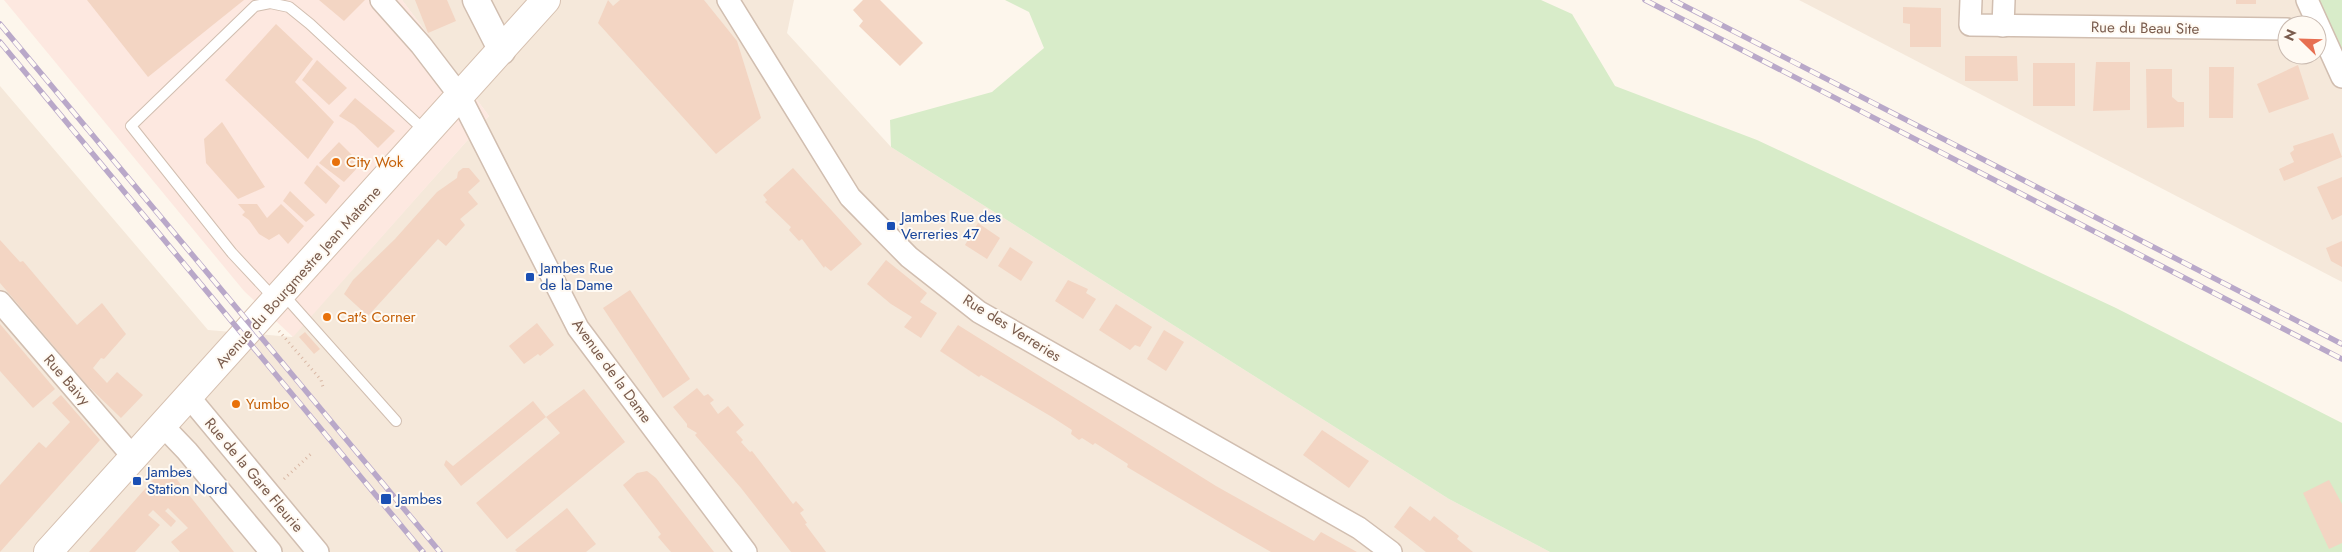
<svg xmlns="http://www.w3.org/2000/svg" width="2342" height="552" font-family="Jost,sans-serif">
<rect width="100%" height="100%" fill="#fdf6ec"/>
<!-- residential -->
<g fill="#f5e8da" fill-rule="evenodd">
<polygon points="402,0 794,0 787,33 891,147 1449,499 1550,552 0,552 0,86 208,330 292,337 489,116"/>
<path d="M1799,0H2307L2342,77V282ZM2287,25H2317V55H2287Z"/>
</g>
<!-- commercial -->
<polygon fill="#fde8e0" points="4,0 402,0 489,116 293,337 244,291"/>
<!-- green -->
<g fill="#d8ecc9">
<polygon points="1005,0 1541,0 1572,14 1615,86 1757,140 2116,308 2342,423 2342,552 1550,552 1449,499 891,147 890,120 992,92 1044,48 1029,12"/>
<polygon points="2307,0 2342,0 2342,77"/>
</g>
<!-- building -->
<g fill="#f3d5c3">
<polygon points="87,0 244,0 148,77"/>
<polygon points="319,0 365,0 344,21"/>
<polygon points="415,0 447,0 456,21 428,33"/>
<polygon points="608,0 613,6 620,0 704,0 737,41 761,118 716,154 598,23"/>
<polygon points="863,0 880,0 923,43 900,66 859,26 863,21 853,10"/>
<rect x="2236" y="0" width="20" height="4"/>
<polygon points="1903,7 1941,8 1941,47 1910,47 1910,24 1903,23"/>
<polygon points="276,24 313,59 295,82 334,122 308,159 225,80"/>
<polygon points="1965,56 2017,56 2018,81 1965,81"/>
<polygon points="317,60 347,88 329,105 302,80"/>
<polygon points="2096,62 2130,62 2130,110 2093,111"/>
<rect x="2033" y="63" width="42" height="43"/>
<polygon points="2298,65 2309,99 2269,113 2257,84"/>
<polygon points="2209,67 2234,67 2233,118 2209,118"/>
<polygon points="2146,69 2172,69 2172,97 2178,102 2184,102 2184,127 2147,128"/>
<polygon points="355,98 395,131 378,148 354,125 339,116"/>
<polygon points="222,122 265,187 238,199 206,163 204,139"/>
<polygon points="2333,133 2342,157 2284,181 2279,169 2294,162 2290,153 2294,150 2293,146"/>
<polygon points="339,142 361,164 344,182 319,163"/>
<polygon points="317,165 340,186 326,204 304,183"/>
<polygon points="463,168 469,168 480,181 468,192 478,204 460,219 465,225 446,246 438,239 368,316 344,294 353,280 395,239 437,192 457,178 458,172"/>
<polygon points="793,168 862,244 831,271 825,266 824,268 802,239 799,241 789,230 791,227 765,202 767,200 763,195"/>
<polygon points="2342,177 2342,215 2332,220 2317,187"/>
<polygon points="290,191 315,215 306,222 283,201"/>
<polygon points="238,204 257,204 267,218 281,204 304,226 288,244 279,234 269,240 259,234 249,220 242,215 245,212"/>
<polygon points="978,223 1000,238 987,259 965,245"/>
<polygon points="0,240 20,262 23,261 77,325 102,303 126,334 104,359 101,358 93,368 107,383 117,372 143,395 121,418 87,385 0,283"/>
<polygon points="2342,241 2342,267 2331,261 2326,248"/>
<polygon points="1010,247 1033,262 1021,281 998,266"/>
<polygon points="886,260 927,293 920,302 937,313 921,338 904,327 912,317 891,304 867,284"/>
<polygon points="1068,280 1088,289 1086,293 1096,299 1083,319 1055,301"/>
<polygon points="630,290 690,379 663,398 603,308"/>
<polygon points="1116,304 1152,327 1140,347 1135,345 1130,350 1099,330"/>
<polygon points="537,323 554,345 540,356 538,354 524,364 509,346"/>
<polygon points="0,324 55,389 33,408 0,371"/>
<polygon points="958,325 1216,486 1314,541 1321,532 1357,552 1271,552 1238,533 1127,467 1128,464 1095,443 1093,445 1082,438 1079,440 1071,434 1072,430 1052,417 981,375 979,377 940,351"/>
<polygon points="1164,330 1184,342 1166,371 1147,359"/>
<polygon points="305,332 320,349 314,354 299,337"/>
<polygon points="697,388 704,396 708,394 714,400 710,403 718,414 728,406 744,425 736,432 743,440 741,442 750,452 752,451 793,504 796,501 804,510 800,513 807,523 805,524 826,552 791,552 741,488 695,435 697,433 687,427 687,424 673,407"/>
<polygon points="584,389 625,442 507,539 476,503 560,433 546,417"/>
<polygon points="61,395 100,440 0,552 0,485 39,442 46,448 70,422 52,403"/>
<polygon points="533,401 546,417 461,486 444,465 446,460 453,466"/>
<polygon points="1322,430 1369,461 1349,488 1303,455"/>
<polygon points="647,471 656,478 714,552 671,552 664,544 658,537 661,534 623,485 637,473"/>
<polygon points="160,472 171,472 234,552 180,552 171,542 188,528 168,508 165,511 176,521 171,527 153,510 148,515 160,525 135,552 89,552"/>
<polygon points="2329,480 2342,504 2342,543 2329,549 2303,493"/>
<polygon points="1410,506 1430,521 1434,516 1459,536 1457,539 1473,552 1426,552 1394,527"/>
<polygon points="567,508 596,544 586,552 517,552 515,550"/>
</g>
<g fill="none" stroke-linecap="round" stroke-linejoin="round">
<defs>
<g id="service">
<polyline points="283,294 396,421"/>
<polyline points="274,298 232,253 131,126 255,6 270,3 289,7 310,24 425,131"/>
</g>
<g id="minor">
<polyline points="381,0 421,45 460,96 578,328 746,552"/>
<polyline points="728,0 850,197 909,257 979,312 1359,528 1391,552"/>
<polyline points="1971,0 1970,25 2287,29"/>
<polyline points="2307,0 2342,77"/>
<polyline points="2003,26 2004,0"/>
<polyline points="0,302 134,458"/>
<polyline points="189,397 318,552"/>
<polyline points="163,426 187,451 271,552"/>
</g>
<polyline id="tertiary" points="476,0 502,51"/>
<polyline id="secondary" points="48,552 546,0"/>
</defs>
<!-- service casing -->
<use href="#service" stroke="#d1beb0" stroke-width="12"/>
<!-- minor casing -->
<use href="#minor" stroke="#d1beb0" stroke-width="24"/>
<!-- tertiary casing -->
<use href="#tertiary" stroke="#d1beb0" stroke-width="29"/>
<!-- secondary casing -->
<use href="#secondary" stroke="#d6c0b0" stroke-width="30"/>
<!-- path -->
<g stroke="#d9b8a5" stroke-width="3" stroke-dasharray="1 4" stroke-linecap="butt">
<polyline points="279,331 321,380 323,387"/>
<polyline points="284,479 313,452"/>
</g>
<!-- service -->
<use href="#service" stroke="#fff" stroke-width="10"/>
<!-- minor -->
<use href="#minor" stroke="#fff" stroke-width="21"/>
<!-- tertiary -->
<use href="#tertiary" stroke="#fff" stroke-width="26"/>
<!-- secondary -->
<use href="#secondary" stroke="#fff" stroke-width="28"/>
<defs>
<g id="rail">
<polyline points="1645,0 2342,359"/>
<polyline points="1673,0 2342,344"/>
<polyline points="0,24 440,552"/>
<polyline points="0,42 423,552"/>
</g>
</defs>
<!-- rail casing -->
<use href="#rail" stroke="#b9a8c9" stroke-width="5.5"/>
<!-- rail -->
<use href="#rail" stroke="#fffaf3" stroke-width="4" stroke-dasharray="11" stroke-linecap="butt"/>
</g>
<!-- markers -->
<g fill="#e8710a" stroke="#fffaf3" stroke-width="2">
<circle cx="336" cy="162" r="5"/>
<circle cx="327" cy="317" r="5"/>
<circle cx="236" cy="404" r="5"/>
</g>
<g fill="#1a4fb4" stroke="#fffaf3" stroke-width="2">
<rect x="886" y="221" width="10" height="10" rx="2.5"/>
<rect x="525" y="272" width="10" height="10" rx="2.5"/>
<rect x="132" y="476" width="10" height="10" rx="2.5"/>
<rect x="380" y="493" width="12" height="12" rx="2.5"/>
</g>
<g text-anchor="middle" stroke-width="4" stroke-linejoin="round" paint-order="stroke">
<!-- street labels -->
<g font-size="15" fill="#7a5c4d" stroke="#fffaf3">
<text transform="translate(2145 28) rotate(1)" y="5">Rue du Beau Site</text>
<text transform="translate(298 277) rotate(-48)" y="5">Avenue du Bourgmestre Jean Materne</text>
<text transform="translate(1012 328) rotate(32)" y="5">Rue des Verreries</text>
<text transform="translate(612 371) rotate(54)" y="5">Avenue de la Dame</text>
<text transform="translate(67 380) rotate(49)" y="5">Rue Baivy</text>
<text transform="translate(254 475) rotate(50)" y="5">Rue de la Gare Fleurie</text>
</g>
<!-- food labels -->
<g font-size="15" fill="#c56008" stroke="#fffaf3" text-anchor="start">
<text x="346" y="167">City Wok</text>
<text x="337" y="322">Cat's Corner</text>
<text x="246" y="409">Yumbo</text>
</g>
<!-- transit labels -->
<g font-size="15" fill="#164399" stroke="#fffaf3" text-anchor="start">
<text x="901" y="222">Jambes Rue des<tspan x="901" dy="17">Verreries 47</tspan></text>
<text x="540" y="273">Jambes Rue<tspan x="540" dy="17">de la Dame</tspan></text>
<text x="147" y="477">Jambes<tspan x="147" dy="17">Station Nord</tspan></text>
<text x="397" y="504">Jambes</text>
</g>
</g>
<!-- north arrow -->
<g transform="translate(2302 40) rotate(293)"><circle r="24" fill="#fffaf3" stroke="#cabbb1"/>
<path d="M0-4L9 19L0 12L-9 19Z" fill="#e76f51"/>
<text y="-8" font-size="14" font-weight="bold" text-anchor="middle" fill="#7a5c4d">N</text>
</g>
</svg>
